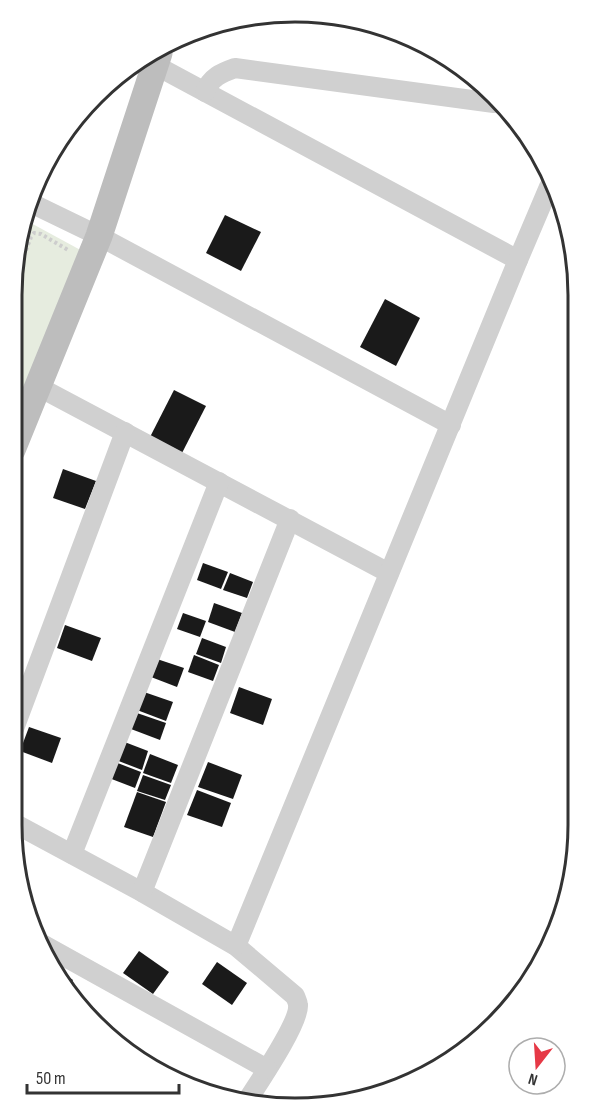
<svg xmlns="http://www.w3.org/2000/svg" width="591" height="1120" font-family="'Sofia Sans Condensed',sans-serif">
<rect width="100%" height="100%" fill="#fff"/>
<!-- green -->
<polygon fill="#e6ecdf" points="29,222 86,253 12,430 13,277"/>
<!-- building -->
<g fill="#1a1a1a">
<polygon points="225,215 261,232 241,271 206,253"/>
<polygon points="385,299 420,318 396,366 360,347"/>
<polygon points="174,390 206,406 182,453 150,437"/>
<polygon points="63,469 96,481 85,509 53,498"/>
<polygon points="203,563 228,572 221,589 197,580"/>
<polygon points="12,568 19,570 13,589 12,589"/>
<polygon points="230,573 253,582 247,598 223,590"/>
<polygon points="214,603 242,613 235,632 208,622"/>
<polygon points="183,613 206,621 200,637 177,629"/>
<polygon points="65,625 101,638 92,661 57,648"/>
<polygon points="202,638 226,647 221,663 196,654"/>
<polygon points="194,655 219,665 213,681 188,672"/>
<polygon points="12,657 20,660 12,681"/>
<polygon points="157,659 184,668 177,687 151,677"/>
<polygon points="239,687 272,699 263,725 230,713"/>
<polygon points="144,692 173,702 166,721 137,710"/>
<polygon points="137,713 166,723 160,740 131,729"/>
<polygon points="29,727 61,738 52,763 20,751"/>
<polygon points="122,741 148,751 142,770 116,760"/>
<polygon points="150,754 178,765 171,783 143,773"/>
<polygon points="115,762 141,772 135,788 109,778"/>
<polygon points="208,762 242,775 233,799 198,787"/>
<polygon points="143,775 171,785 165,800 137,791"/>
<polygon points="197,790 231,803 222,827 187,815"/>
<polygon points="137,792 166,802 153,837 124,827"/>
<polygon points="139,951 169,972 153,994 123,973"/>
<polygon points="217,962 247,983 232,1005 202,984"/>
<polygon points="54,967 73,980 67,989"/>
</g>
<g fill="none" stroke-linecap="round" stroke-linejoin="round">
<!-- path -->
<polyline stroke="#cdcdcd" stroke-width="4" stroke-dasharray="3 3" stroke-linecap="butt" points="13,284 31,237 34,233 41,234 68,250 68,252"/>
<!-- street -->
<g stroke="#d0d0d0" stroke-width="20">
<polyline points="139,63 155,65 518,260"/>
<path d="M205,92C211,77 221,73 235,68L494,103"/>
<polyline points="35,205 99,236 451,425"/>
<polyline points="37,386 389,573"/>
<polyline points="12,734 125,432"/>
<path d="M12,822L142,892L236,946L295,996C296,999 298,1002 298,1005C300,1022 257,1085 247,1101"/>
<polyline points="72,854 219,482"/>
<polyline points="142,892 290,519"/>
<polyline points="42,944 267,1069"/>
<polyline points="236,946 518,260 549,187"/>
</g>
<!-- secondary -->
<polyline stroke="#bdbdbd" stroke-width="27" points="12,450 99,236 159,53"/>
</g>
<!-- crop -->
<path d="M0 0H591V1120H0ZM295 22H295A273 273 0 0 1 568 295V825A273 273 0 0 1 295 1098H295A273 273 0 0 1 22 825V295A273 273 0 0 1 295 22Z" fill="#fff" fill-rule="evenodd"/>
<path fill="none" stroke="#333" stroke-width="3" d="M295 22H295A273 273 0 0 1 568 295V825A273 273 0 0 1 295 1098H295A273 273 0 0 1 22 825V295A273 273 0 0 1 295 22Z"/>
<!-- north arrow -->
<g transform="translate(537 1066) rotate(197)"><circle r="28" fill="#ffffff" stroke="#adadad" stroke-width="1.5"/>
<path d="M0-4.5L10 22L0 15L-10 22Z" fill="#e63946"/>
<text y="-9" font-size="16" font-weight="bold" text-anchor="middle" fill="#333333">N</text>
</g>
<!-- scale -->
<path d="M27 1084v9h152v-9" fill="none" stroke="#333333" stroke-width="3"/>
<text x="36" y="1084" font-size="18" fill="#333333" stroke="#ffffff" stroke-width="4.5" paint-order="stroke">50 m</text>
</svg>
